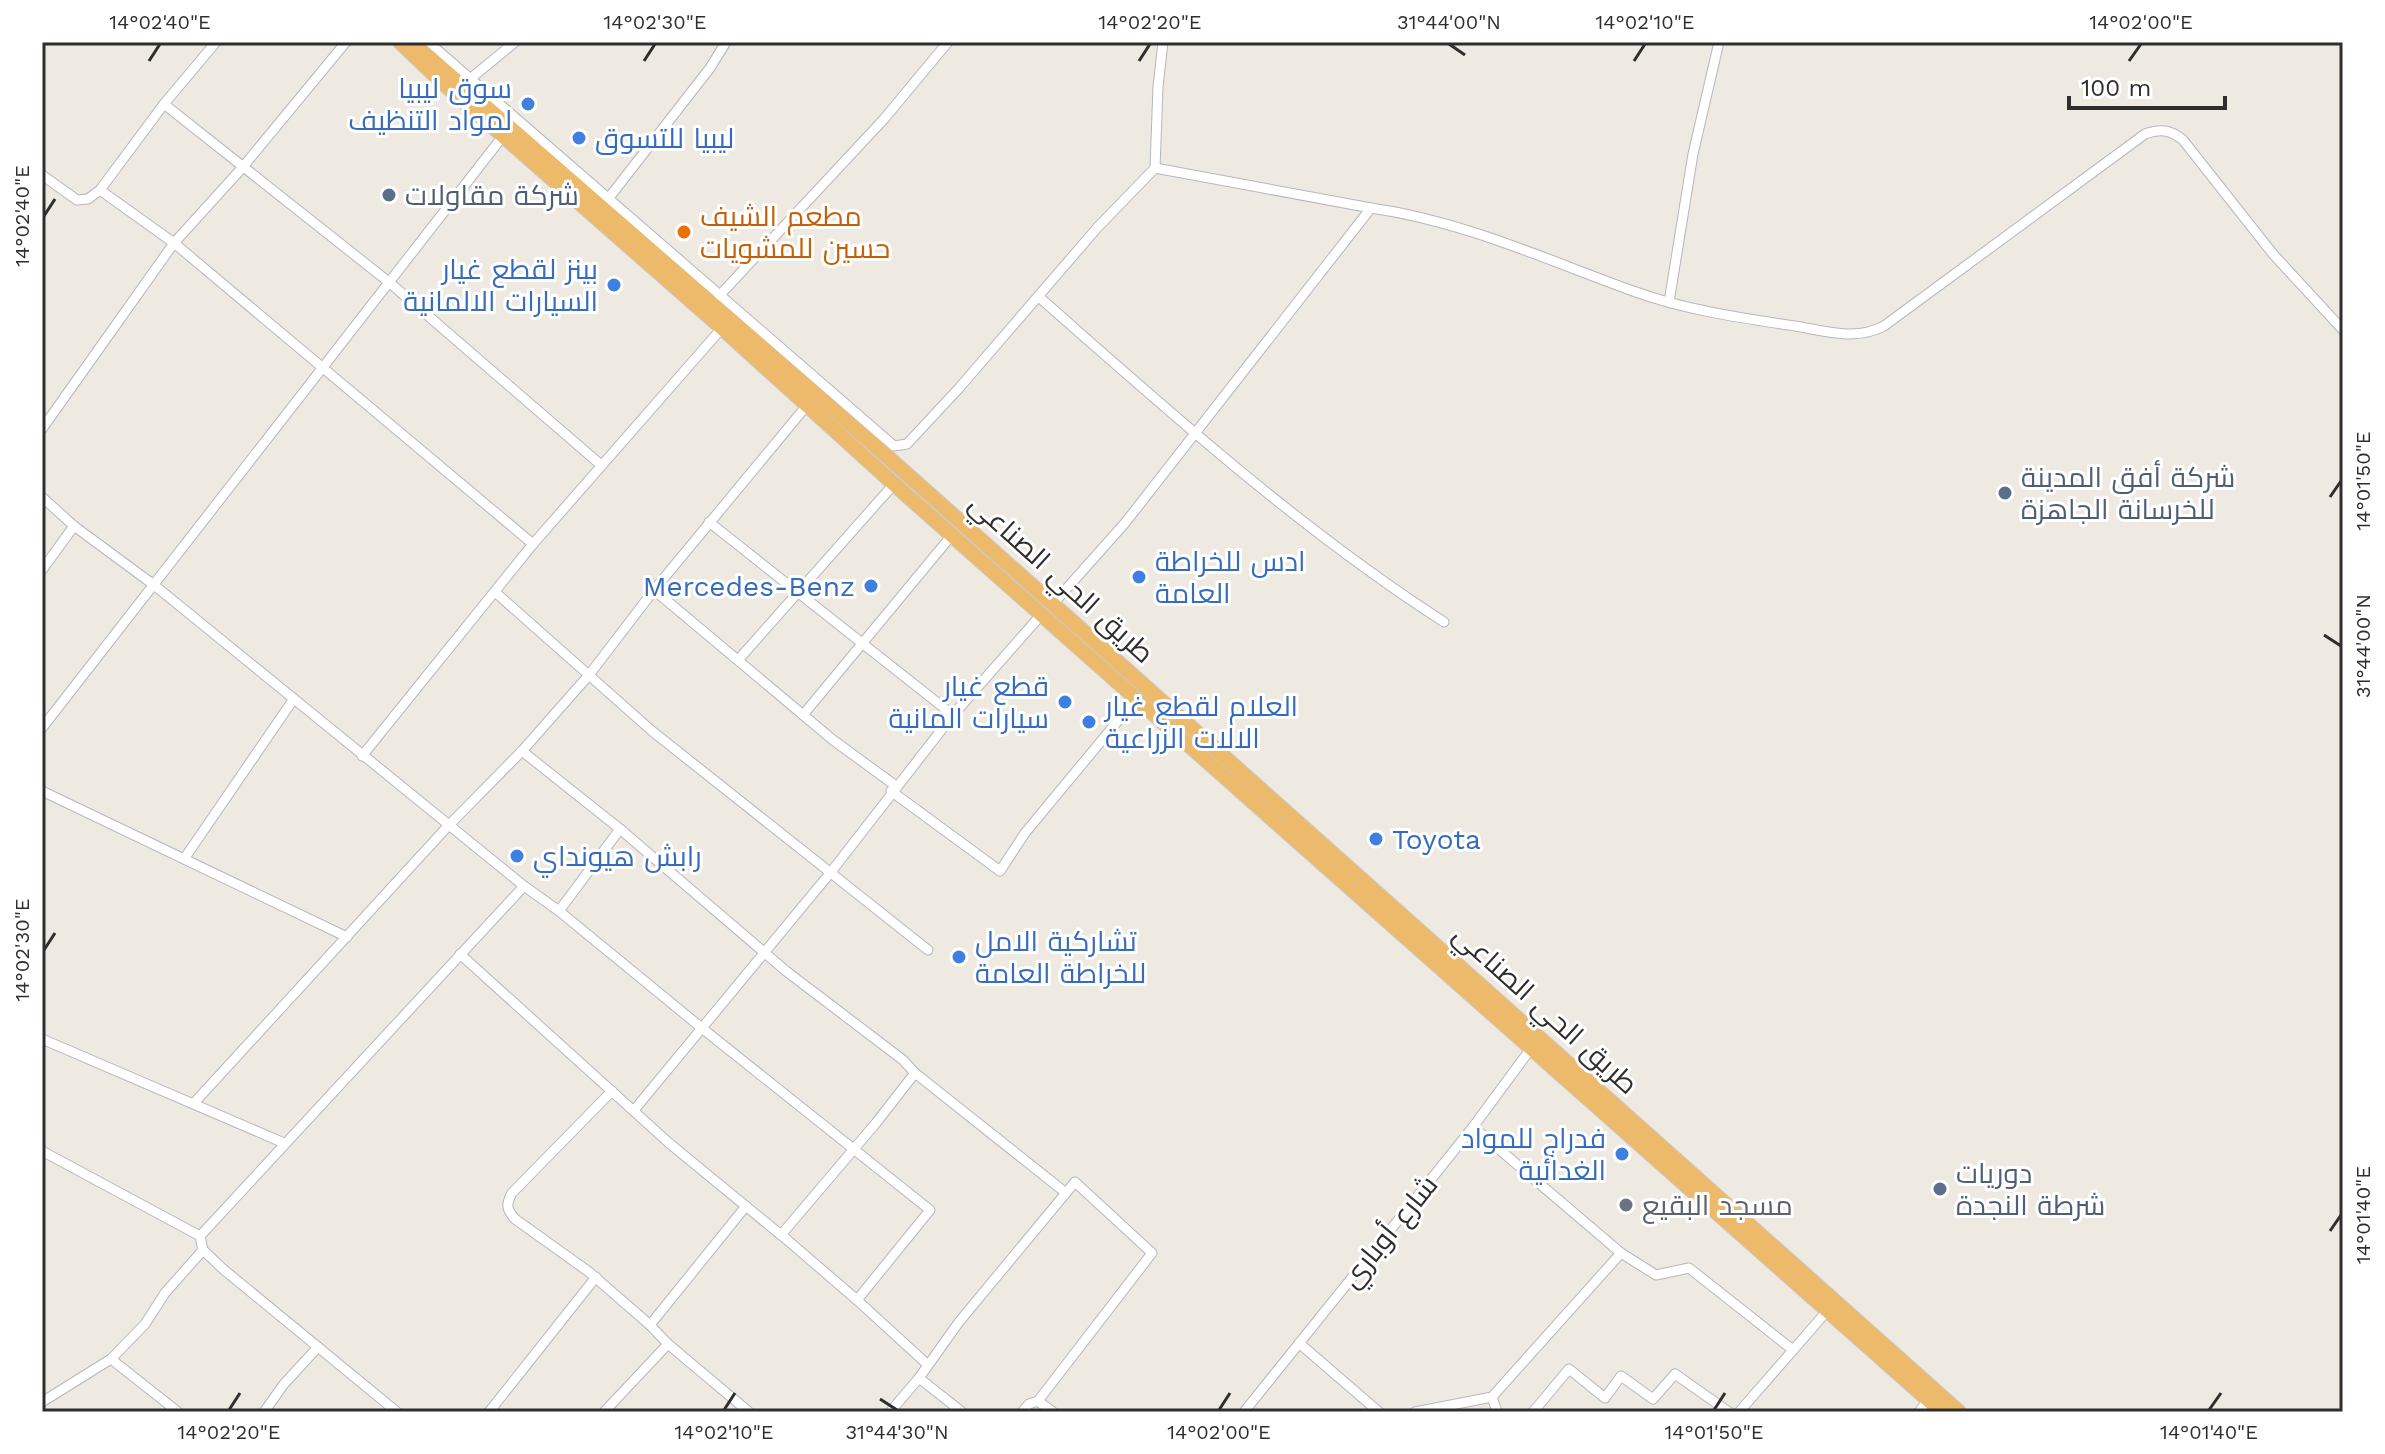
<svg xmlns="http://www.w3.org/2000/svg" width="2385" height="1454" font-family="'Work Sans',Cairo,sans-serif">
<rect width="100%" height="100%" fill="#eee9e1"/>
<g fill="none" stroke-linecap="round" stroke-linejoin="round">
<defs>
<g id="minor">
<polyline points="428,42 894,446 907,444 960,387 1097,228 1155,168 1371,208 1125,523 1052,605"/>
<polyline points="470,79 515,42"/>
<polyline points="164,104 390,283 601,465"/>
<polyline points="1155,168 1158,87 1163,42"/>
<polyline points="42,175 77,200 88,199 100,190 164,104 216,42"/>
<polyline points="100,190 174,243 533,544"/>
<polyline points="608,199 710,68 726,42"/>
<path d="M1371,208C1463,221 1547,260 1633,291C1685,310 1741,318 1795,326C1825,331 1856,341 1884,326L2145,134C2160,128 2171,130 2183,140L2273,254L2343,330"/>
<polyline points="719,296 884,119 948,42"/>
<path d="M1039,297C1169,411 1298,528 1444,622"/>
<polyline points="1669,302 1693,154 1719,42"/>
<polyline points="42,429 174,243 242,168 346,42"/>
<polyline points="42,497 74,526 154,585 524,886"/>
<polyline points="709,522 953,715"/>
<polyline points="42,570 74,526"/>
<polyline points="654,590 833,740 896,786"/>
<polyline points="495,592 652,731 928,950"/>
<polyline points="739,659 894,484"/>
<polyline points="803,715 952,535"/>
<polyline points="42,728 503,136"/>
<polyline points="522,751 620,829 559,911"/>
<polyline points="362,756 533,544 722,328"/>
<polyline points="42,791 347,937"/>
<polyline points="891,791 1000,871 1025,833 1136,699"/>
<polyline points="184,859 293,700"/>
<polyline points="460,954 669,1143 781,1235 876,1123 915,1073 903,1060 786,971 620,829"/>
<polyline points="42,1039 284,1143"/>
<polyline points="915,1073 1066,1193"/>
<path d="M612,1091L512,1193C506,1204 506,1209 515,1219L589,1272L650,1325L668,1344L749,1412"/>
<polyline points="194,1103 448,826 522,751 589,675 654,590 808,404"/>
<polyline points="635,1109 831,872 953,715 1041,615"/>
<polyline points="1473,1127 1621,1253"/>
<polyline points="42,1151 200,1236"/>
<polyline points="778,1232 857,1300"/>
<polyline points="650,1325 746,1206"/>
<polyline points="1299,1343 1379,1412"/>
<polyline points="111,1359 178,1412"/>
<polyline points="919,1378 962,1412"/>
<polyline points="1492,1397 1497,1412"/>
<polyline points="42,1402 111,1359 145,1324 165,1293 203,1250"/>
<polyline points="264,1412 284,1384 318,1347"/>
<polyline points="397,1412 223,1269 203,1250 200,1236 524,886 559,911 703,1029 930,1210 857,1300 928,1365"/>
<polyline points="489,1412 596,1277"/>
<polyline points="604,1412 668,1344"/>
<polyline points="890,1412 919,1378 959,1322 1075,1182 1152,1253 1038,1401"/>
<polyline points="1022,1412 1029,1404 1038,1401 1053,1412"/>
<polyline points="1244,1412 1473,1127 1532,1047"/>
<polyline points="1415,1412 1492,1397 1621,1253 1656,1275 1689,1268 1793,1350"/>
<polyline points="1533,1412 1569,1369 1605,1398 1621,1376 1653,1399 1675,1374 1729,1412"/>
<polyline points="1739,1412 1828,1310"/>
<polyline points="1919,1412 1928,1400"/>
</g>
<g id="trunk">
<polyline points="400,42 444,84 722,328 894,484 1942,1412"/>
<polyline points="412,42 890,459 1959,1412"/>
</g>
</defs>
<!-- minor casing -->
<use href="#minor" stroke="#b5b7c0" stroke-width="11"/>
<!-- trunk casing -->
<use href="#trunk" stroke="#c9c9c9" stroke-width="16"/>
<!-- minor -->
<use href="#minor" stroke="#fff" stroke-width="9"/>
<!-- trunk -->
<use href="#trunk" stroke="#ecba6a" stroke-width="14"/>
</g>
<!-- ticks -->
<path fill="none" stroke="#2e2e2e" stroke-width="3" d="M1449,44L1465,55M149,61L160,44M644,61L655,44M1139,61L1150,44M1634,61L1645,44M2129,61L2141,44M44,216L55,199M2330,497L2341,481M2324,635L2341,646M44,950L55,933M2330,1231L2341,1215M880,1399L897,1410M229,1410L240,1393M724,1410L735,1393M1219,1410L1230,1393M1714,1410L1725,1393M2209,1410L2221,1393"/>
<!-- markers -->
<g fill="#3f7fe0" stroke="#fff" stroke-width="3">
<circle cx="528" cy="104" r="8"/>
<circle cx="579" cy="138" r="8"/>
<circle cx="614" cy="285" r="8"/>
<circle cx="1139" cy="577" r="8"/>
<circle cx="871" cy="586" r="8"/>
<circle cx="1065" cy="702" r="8"/>
<circle cx="1089" cy="722" r="8"/>
<circle cx="1376" cy="839" r="8"/>
<circle cx="517" cy="856" r="8"/>
<circle cx="959" cy="957" r="8"/>
<circle cx="1622" cy="1154" r="8"/>
</g>
<g fill="#5c6f8a" stroke="#fff" stroke-width="3">
<circle cx="389" cy="195" r="8"/>
<circle cx="2005" cy="493" r="8"/>
<circle cx="1940" cy="1189" r="8"/>
</g>
<circle fill="#e8710a" stroke="#fff" stroke-width="3" cx="684" cy="232" r="8"/>
<circle fill="#6b7280" stroke="#fff" stroke-width="3" cx="1626" cy="1205" r="8"/>
<g text-anchor="middle" stroke-width="6" stroke-linejoin="round" paint-order="stroke">
<!-- shop labels -->
<g font-size="28" fill="#366cbe" stroke="#fff" text-anchor="start">
<text x="512" y="98" text-anchor="end">سوق ليبيا<tspan x="512" dy="32">لمواد التنظيف</tspan></text>
<text x="595" y="148">ليبيا للتسوق</text>
<text x="598" y="279" text-anchor="end">بينز لقطع غيار<tspan x="598" dy="32">السيارات الالمانية</tspan></text>
<text x="1155" y="571">ادس للخراطة<tspan x="1155" dy="32">العامة</tspan></text>
<text x="855" y="596" text-anchor="end">Mercedes-Benz</text>
<text x="1049" y="696" text-anchor="end">قطع غيار<tspan x="1049" dy="32">سيارات المانية</tspan></text>
<text x="1105" y="716">العلام لقطع غيار<tspan x="1105" dy="32">الالات الزراعية</tspan></text>
<text x="1392" y="849">Toyota</text>
<text x="533" y="866">رابش هيونداي</text>
<text x="975" y="951">تشاركية الامل<tspan x="975" dy="32">للخراطة العامة</tspan></text>
<text x="1606" y="1148" text-anchor="end">فدراج للمواد<tspan x="1606" dy="32">الغدائية</tspan></text>
</g>
<!-- service labels -->
<g font-size="28" fill="#4e5e75" stroke="#fff" text-anchor="start">
<text x="405" y="205">شركة مقاولات</text>
<text x="2021" y="487">شركة أفق المدينة<tspan x="2021" dy="32">للخرسانة الجاهزة</tspan></text>
<text x="1956" y="1183">دوريات<tspan x="1956" dy="32">شرطة النجدة</tspan></text>
</g>
<!-- food labels -->
<g font-size="28" fill="#c56008" stroke="#fff" text-anchor="start">
<text x="700" y="226">مطعم الشيف<tspan x="700" dy="32">حسين للمشويات</tspan></text>
</g>
<!-- street labels -->
<g font-size="28" fill="#2e2e2e" stroke="#fff">
<text transform="translate(1062 578) rotate(42)" y="10">طريق الحي الصناعي</text>
<text transform="translate(1546 1009) rotate(42)" y="10">طريق الحي الصناعي</text>
<text transform="translate(1389 1231) rotate(-51)" y="10">شارع أوباري</text>
</g>
<!-- worship labels -->
<g font-size="28" fill="#5b616d" stroke="#fff" text-anchor="start">
<text x="1642" y="1215">مسجد البقيع</text>
</g>
</g>
<!-- border -->
<rect width="2385" height="1454" fill="none" stroke="#ffffff" stroke-width="88"/>
<!-- scale -->
<path d="M2069 96v12h156v-12" fill="none" stroke="#2e2e2e" stroke-width="4"/>
<text x="2081" y="96" font-size="24" fill="#2e2e2e" stroke="#ffffff" stroke-width="6" paint-order="stroke">100 m</text>
<rect x="44" y="44" width="2297" height="1366" fill="none" stroke="#2e2e2e" stroke-width="3"/>
<g font-size="20" text-anchor="middle" fill="#2e2e2e">
<text x="160" y="29">14°02'40"E</text>
<text x="655" y="29">14°02'30"E</text>
<text x="1150" y="29">14°02'20"E</text>
<text x="1449" y="29">31°44'00"N</text>
<text x="1645" y="29">14°02'10"E</text>
<text x="2141" y="29">14°02'00"E</text>
<text transform="translate(22 216) rotate(-90)" y="7">14°02'40"E</text>
<text transform="translate(2363 481) rotate(-90)" y="7">14°01'50"E</text>
<text transform="translate(2363 646) rotate(-90)" y="7">31°44'00"N</text>
<text transform="translate(22 950) rotate(-90)" y="7">14°02'30"E</text>
<text transform="translate(2363 1215) rotate(-90)" y="7">14°01'40"E</text>
<text x="229" y="1439">14°02'20"E</text>
<text x="724" y="1439">14°02'10"E</text>
<text x="897" y="1439">31°44'30"N</text>
<text x="1219" y="1439">14°02'00"E</text>
<text x="1714" y="1439">14°01'50"E</text>
<text x="2209" y="1439">14°01'40"E</text>
</g>
</svg>
